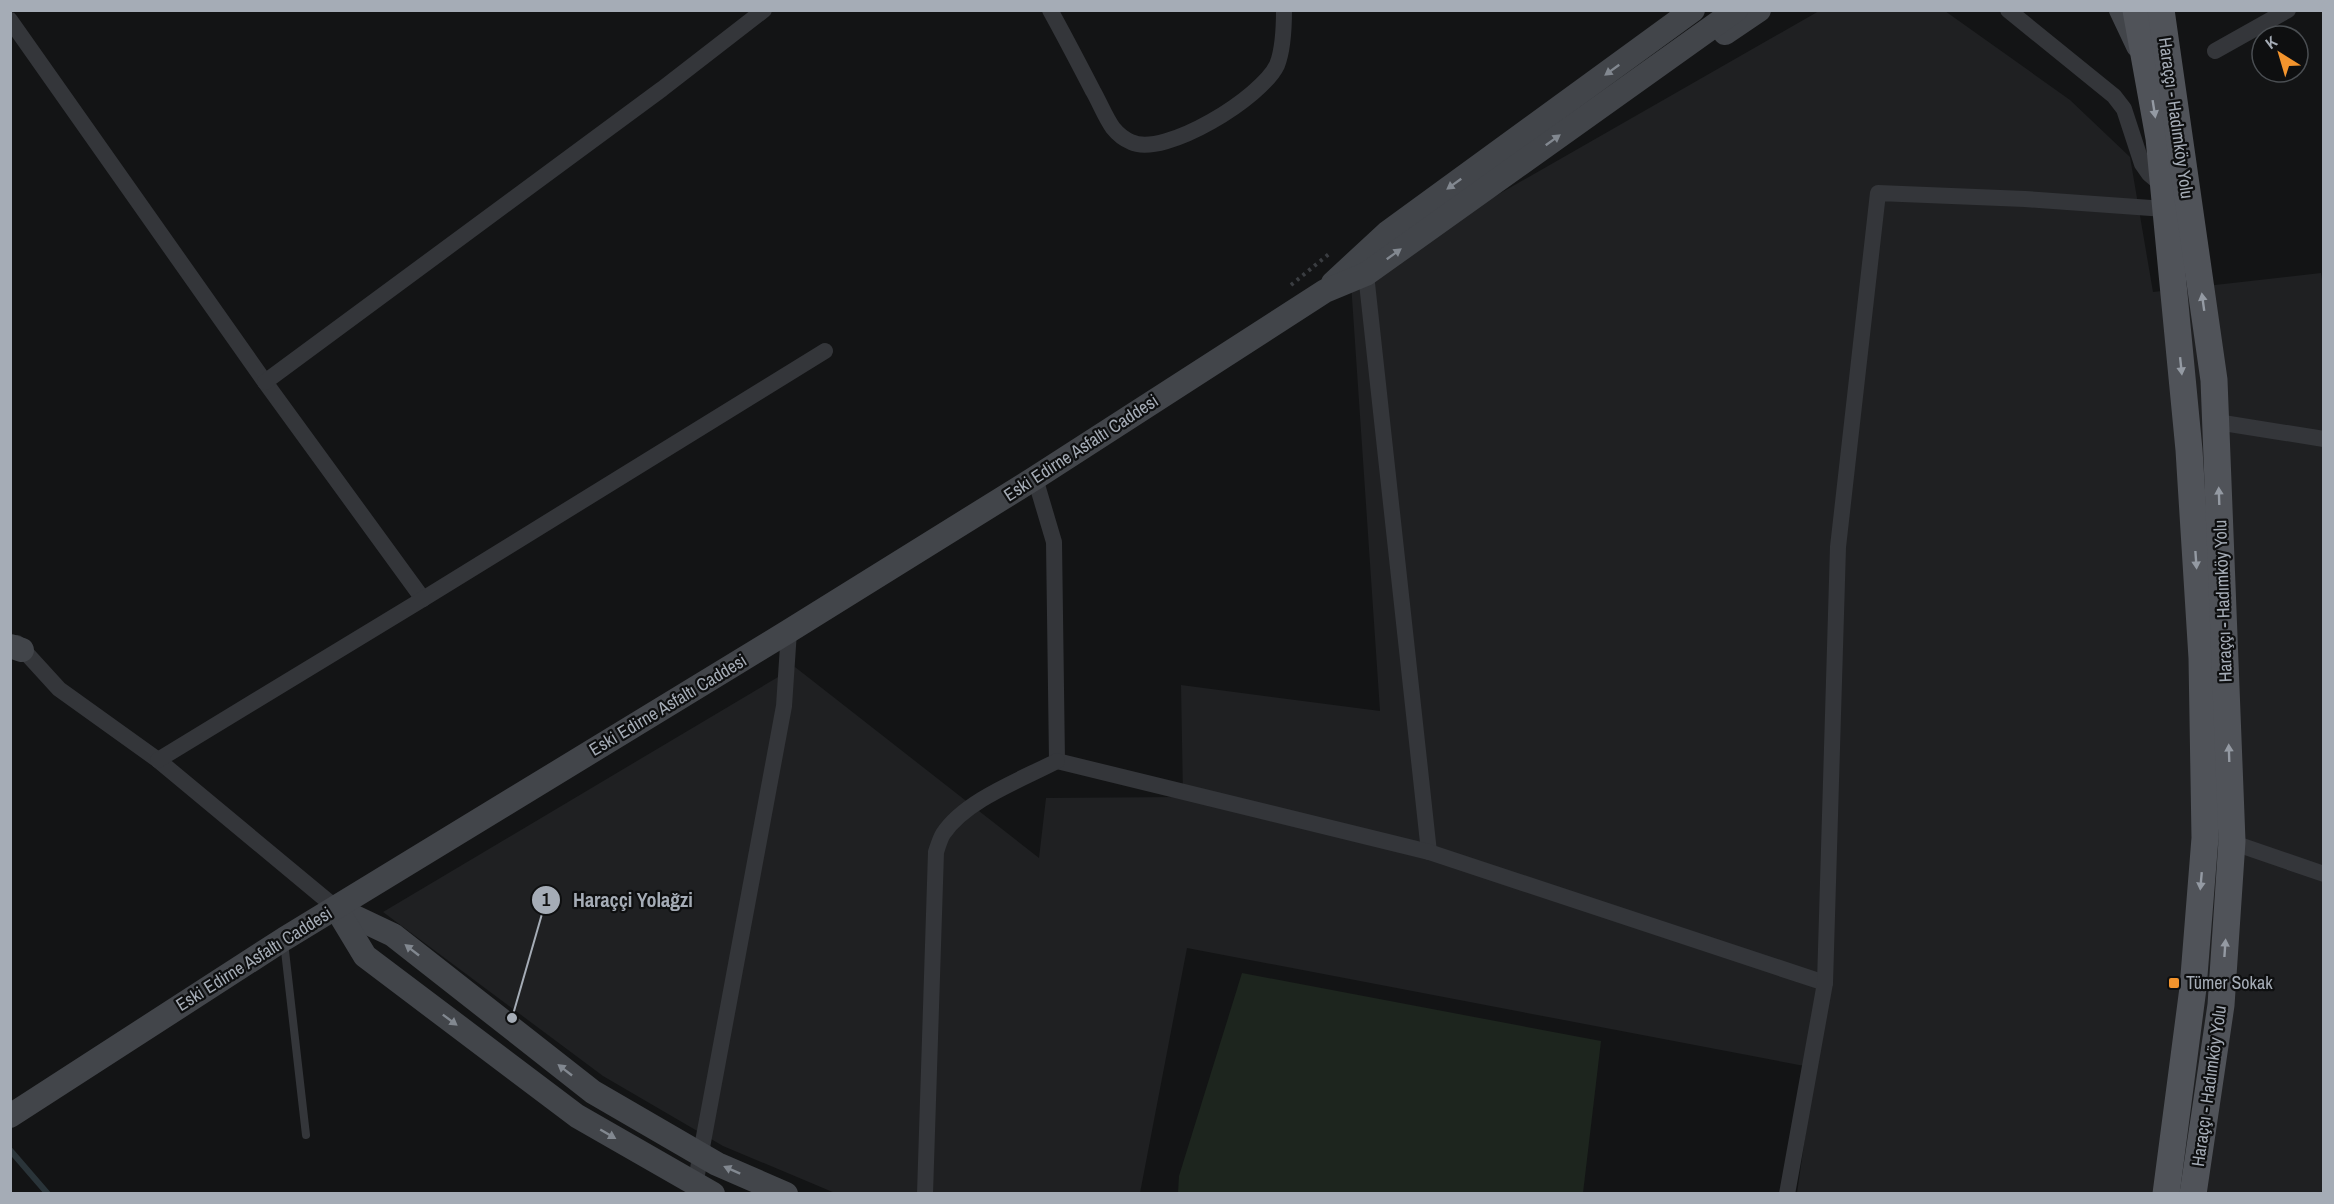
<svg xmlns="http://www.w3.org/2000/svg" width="2334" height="1204" font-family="'Archivo Narrow',sans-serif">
<rect width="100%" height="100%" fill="#131415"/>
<!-- built -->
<polygon fill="#1f2022" points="1819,11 1945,11 2070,100 2130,157 2153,292 2321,273 2324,294 2323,1193 1797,1193 1815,1068 1187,948 1140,1193 835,1193 723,1146 603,1076 383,912 795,667 1039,858 1046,798 1183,797 1181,685 1380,711 1351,283 1436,230"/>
<!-- green -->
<polygon fill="#1d251e" points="1242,973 1601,1041 1583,1193 1178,1193 1179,1176"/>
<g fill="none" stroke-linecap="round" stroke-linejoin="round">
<!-- stream -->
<polyline stroke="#2a3439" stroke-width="6" points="10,1150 48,1194"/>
<!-- path -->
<polyline stroke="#3a3d41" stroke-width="4" stroke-dasharray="3 4.5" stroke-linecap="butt" points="1291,285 1329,254"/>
<!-- lane -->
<polyline stroke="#34363a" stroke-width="8" points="284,942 306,1135"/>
<!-- street -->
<g stroke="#34363a" stroke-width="16">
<path d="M1050,10C1065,37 1079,64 1093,91C1100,103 1105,117 1113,128C1117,133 1124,139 1131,142C1165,158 1262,97 1277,65C1283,50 1284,27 1284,10"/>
<polyline points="2008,10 2114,96 2124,109 2142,164 2149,174 2163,186"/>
<polyline points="10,20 265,382 423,599"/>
<polyline points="2215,51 2288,10"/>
<polyline points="1366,274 1429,852"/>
<polyline points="265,382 662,89 764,10"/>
<polyline points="2217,422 2324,439"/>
<polyline points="1035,478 1054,542 1057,761 1429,852 1825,983"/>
<polyline points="17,643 59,689 158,760 336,908"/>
<polyline points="158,760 423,599 825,351"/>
<polyline points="2225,840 2324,874"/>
<polyline points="698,1191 695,1185 784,706 789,631"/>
<path d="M925,1194L936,852C938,846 940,839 943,834C965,800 1023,779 1057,761"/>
<polyline points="1787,1194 1825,983 1838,547 1878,193 2025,199 2165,209"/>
</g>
<!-- secondary -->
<g stroke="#42454a" stroke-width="24">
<polyline points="2121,10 2138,46"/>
<polyline points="1725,33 1759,10"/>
<polyline points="1333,283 1387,233 1693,10"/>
<polyline points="10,646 22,650"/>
<polyline points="336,908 393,935 593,1092 717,1164 786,1194"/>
<polyline points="336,908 365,956 577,1116 713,1194"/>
<polyline points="10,1116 284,939 789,631 1035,478 1325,291 1366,274 1736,10"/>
</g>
<!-- primary -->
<g stroke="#505359" stroke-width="27">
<polyline points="2136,10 2159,138 2189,450 2202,658 2205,838 2193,988 2166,1194"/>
<polyline points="2161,10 2214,380 2232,841 2221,1005 2193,1194"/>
</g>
</g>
<!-- one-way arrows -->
<defs><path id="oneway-solid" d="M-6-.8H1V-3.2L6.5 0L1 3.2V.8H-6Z" transform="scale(1.5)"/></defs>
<g fill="#828890">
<use href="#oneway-solid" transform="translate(1612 70) rotate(144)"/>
<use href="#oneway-solid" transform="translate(1553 140) rotate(-36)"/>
<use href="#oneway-solid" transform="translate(1454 184) rotate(144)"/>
<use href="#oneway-solid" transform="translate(1394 254) rotate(-36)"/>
<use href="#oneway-solid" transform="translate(412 950) rotate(-142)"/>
<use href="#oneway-solid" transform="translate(450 1020) rotate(37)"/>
<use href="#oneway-solid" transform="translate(565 1070) rotate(-142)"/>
<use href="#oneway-solid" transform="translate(608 1134) rotate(30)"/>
<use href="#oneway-solid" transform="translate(732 1170) rotate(-156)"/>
</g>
<g fill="#949aa3">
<use href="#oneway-solid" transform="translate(2154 109) rotate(81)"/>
<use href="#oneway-solid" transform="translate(2203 302) rotate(-98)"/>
<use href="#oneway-solid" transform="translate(2181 366) rotate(84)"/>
<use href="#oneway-solid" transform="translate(2219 496) rotate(-92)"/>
<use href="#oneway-solid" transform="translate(2196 560) rotate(86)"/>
<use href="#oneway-solid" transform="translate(2229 753) rotate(-92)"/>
<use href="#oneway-solid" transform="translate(2201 881) rotate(95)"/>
<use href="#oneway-solid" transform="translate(2225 948) rotate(-86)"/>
</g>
<!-- markers -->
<rect fill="#f3942d" stroke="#0e0f10" stroke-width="2" x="2168" y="977" width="12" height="12" rx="3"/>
<g text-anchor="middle" stroke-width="4.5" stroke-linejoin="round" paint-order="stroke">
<!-- street labels -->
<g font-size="18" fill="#a5acb6" stroke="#0e0f10">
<text transform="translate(2176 118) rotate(82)" y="6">Haraççı - Hadımköy Yolu</text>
<text transform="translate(1081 448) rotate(-33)" y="6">Eski Edirne Asfaltı Caddesi</text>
<text transform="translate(2223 601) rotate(-92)" y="6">Haraççı - Hadımköy Yolu</text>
<text transform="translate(668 705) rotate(-31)" y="6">Eski Edirne Asfaltı Caddesi</text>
<text transform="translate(254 959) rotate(-32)" y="6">Eski Edirne Asfaltı Caddesi</text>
<text transform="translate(2209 1086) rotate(-82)" y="6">Haraççı - Hadımköy Yolu</text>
</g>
<!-- poi labels -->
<g font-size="18" fill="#a5acb6" stroke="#0e0f10" text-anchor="start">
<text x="2186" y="989">Tümer Sokak</text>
</g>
</g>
<!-- callouts -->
<path fill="none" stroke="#a5acb6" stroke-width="2" d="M512 1018L546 900"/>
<g fill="#a5acb6" stroke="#0e0f10" stroke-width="2">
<circle cx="512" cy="1018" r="6"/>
<circle cx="546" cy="900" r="15"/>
</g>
<g font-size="18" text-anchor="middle" font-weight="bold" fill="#111">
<text x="546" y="906">1</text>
</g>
<g font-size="20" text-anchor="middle" font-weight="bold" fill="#a5acb6" stroke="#0e0f10" stroke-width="4.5" stroke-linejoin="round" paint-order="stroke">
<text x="633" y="907">Haraççi Yolağzi</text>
</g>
<!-- border -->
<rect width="2334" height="1204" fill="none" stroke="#a5acb6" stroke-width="24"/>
<!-- north arrow -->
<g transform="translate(2280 54) rotate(323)"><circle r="28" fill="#0e0f10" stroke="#4a4e52" stroke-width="1.5"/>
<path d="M0-4.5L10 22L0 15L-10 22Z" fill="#f3942d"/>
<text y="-9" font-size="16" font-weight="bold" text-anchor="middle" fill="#a5acb6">K</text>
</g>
</svg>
